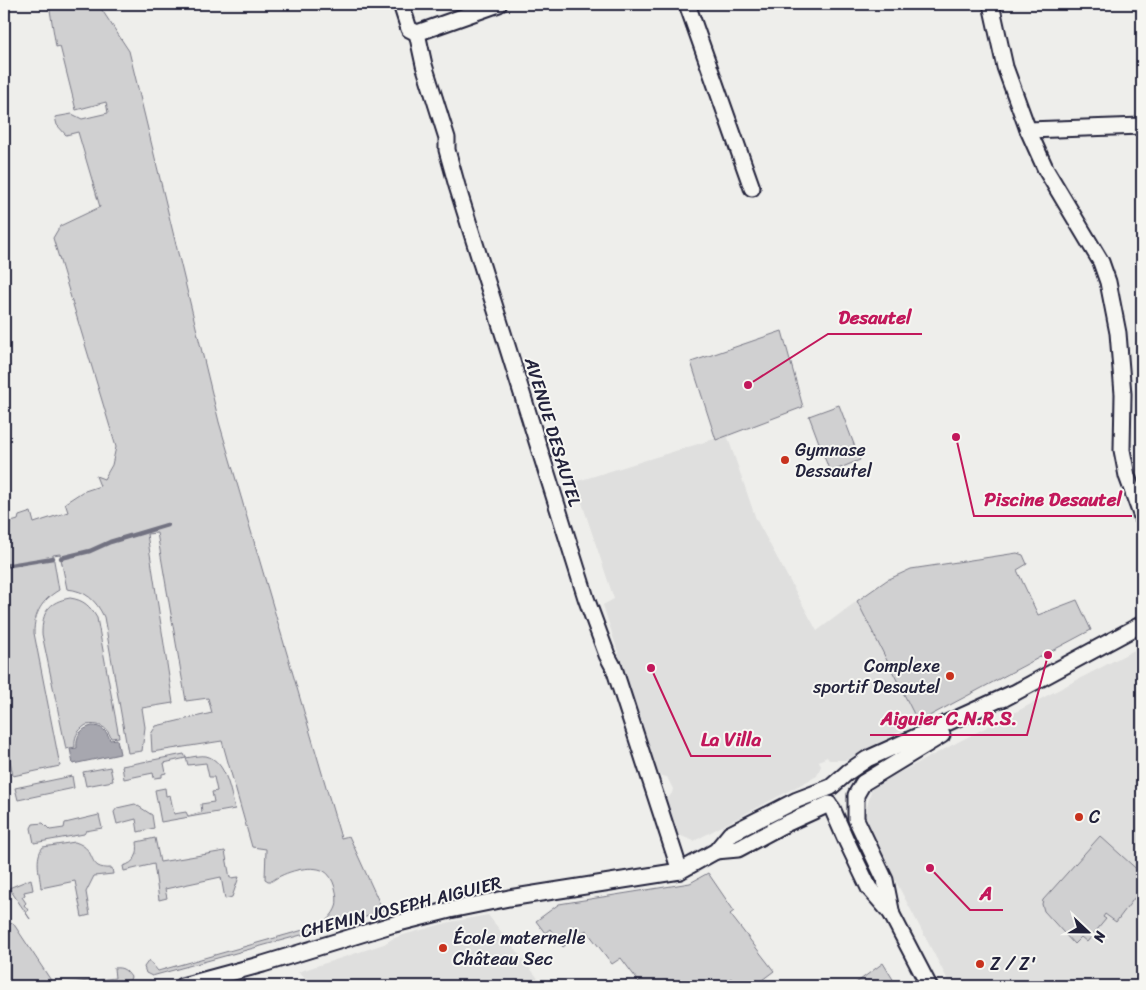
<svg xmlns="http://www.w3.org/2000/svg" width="1146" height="990" font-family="Sriracha,sans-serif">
<rect width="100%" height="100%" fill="#eeeeeb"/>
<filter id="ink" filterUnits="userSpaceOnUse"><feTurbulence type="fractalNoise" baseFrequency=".02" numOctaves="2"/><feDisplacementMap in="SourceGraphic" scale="10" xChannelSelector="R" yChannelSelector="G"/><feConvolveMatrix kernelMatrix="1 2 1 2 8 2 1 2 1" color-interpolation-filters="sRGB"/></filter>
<g filter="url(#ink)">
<!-- built -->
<g fill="#dfdfde">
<polygon points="727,435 756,519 817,631 857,601 918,722 846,760 829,760 827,757 819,761 821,766 817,776 694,841 676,834 666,801 672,793 673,789 667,777 657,775 603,605 614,599 575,482"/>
<polygon points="1142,646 1142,986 951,986 884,859 865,815 872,787"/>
<polygon points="488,915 544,986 312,986 308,980 298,972 384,944 392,939 403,935 450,922"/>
</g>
<!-- green -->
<g fill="#d0d0d1" stroke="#797986">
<path d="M49,4H98L129,51L219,422L341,838L349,836L380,904L388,908L363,918L152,976L146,973L144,967L149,960L158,971L321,925C327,920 333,915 336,907C339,897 334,876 324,871C310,864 284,872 272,881H268L265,879L266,849L252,847L222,741L152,752L151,734L156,726L212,713L208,698L186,701L157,533L147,534L173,703L142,708L145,727L142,751L128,753L104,617C96,600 86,591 67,589L60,554L53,555L59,590C42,600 34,613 34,633L60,766L13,776L4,729V524L18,520L19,516L31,512L34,523L68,512L65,503L82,492L100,486L96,476L104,479L112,465L116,447L53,238L60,226L100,207L78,132L66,135L57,125L55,117L72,114L82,119L108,113L106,102L76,110L60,46L56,47Z"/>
<polygon points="782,331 803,407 716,440 691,362"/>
<polygon points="839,405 860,460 830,472 809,416"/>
<polygon points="1017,553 1023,555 1027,564 1017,570 1038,615 1077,600 1091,630 918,722 857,601 887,580 911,569"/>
<path d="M70,598C84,600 90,606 97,618L119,737L111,738C107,726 98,723 86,725C77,731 74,737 75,747L66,749L42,634C42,612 48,602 70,598Z"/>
<path d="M184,754L186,758C192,757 200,755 206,756C227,761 230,792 235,809L161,822L155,790L165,788L166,796L170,795L174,814L186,812L188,816L202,812L201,804L214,802L212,792L217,791L214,777H209L206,763L188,765L186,758L164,763L166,773L162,774V777L154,778L153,773L124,779L122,766Z"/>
<polygon points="110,767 113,781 86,786 83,772"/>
<polygon points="72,776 74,788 18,800 15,788"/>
<polygon points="135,804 152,815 154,828 138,832 136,819 117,824 114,812 117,808"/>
<polygon points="99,815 102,828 86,831 84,834 34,843 31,828 33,824 43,823 50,830 64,828 65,823"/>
<polygon points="1100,836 1142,874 1142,888 1116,922 1105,914 1103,917 1106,919 1087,942 1081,937 1074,944 1044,911 1042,904 1043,900"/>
<path d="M155,838L160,862L225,851L230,878L239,877L232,897L225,899L221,877L165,889L167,898L159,900L154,864L124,871L123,866C135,863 139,854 137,842Z"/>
<path d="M75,842C100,850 84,870 112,868L113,874L94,876L86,892L90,915L82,917L75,881L41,888C40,875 34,858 43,847Z"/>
<polygon points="708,873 734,911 730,914 774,971 754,986 738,986 731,978 721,986 642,986 621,958 612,964 586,930 563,947 550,929 545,933 536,921 559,904 690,883"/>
<polygon points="31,879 33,890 24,892 25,895 22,897 26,903 24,905 28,910 26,913 30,919 9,888"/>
<path d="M13,923L54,985L115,978L114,968C123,967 126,970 131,977L129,982L120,986H6L4,982V926Z"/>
<polygon points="883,963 897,986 852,986"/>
</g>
<!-- water -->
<path fill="#a7a7af" stroke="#727281" d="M92,726C102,726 107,731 110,740L117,739L120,754L73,764L70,749L77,748C76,736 80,729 92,726Z"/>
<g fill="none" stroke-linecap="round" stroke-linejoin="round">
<!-- stream -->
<g stroke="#727281" stroke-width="4.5">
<polyline points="61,558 90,551 110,542 167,525"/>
<polyline points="4,566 53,558"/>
</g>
<defs>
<g id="minor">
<polyline points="401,4 409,29 417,33"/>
<polyline points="687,4 752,188"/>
<polyline points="991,4 1005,67 1028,130 1046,170 1101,262 1108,282 1118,333 1123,394 1122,450 1127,476 1142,517"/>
<polyline points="417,33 424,65 447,138 447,150 457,186 586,598 607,655 614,668 680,871"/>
<polyline points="417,33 499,4"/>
<polyline points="1028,130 1142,126"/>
<polyline points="1003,699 1142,624"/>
<polyline points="832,808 846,840 869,888 891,913"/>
<polyline points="716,851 738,849 781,826 829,804"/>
<polyline points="182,986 263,964 391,925 450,910 509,898 680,871 716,851 730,834 797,800 831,787 848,772 867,759 1011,694"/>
<polyline points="929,986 892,915 885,880 856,819 856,795 863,783 942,735"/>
</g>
</defs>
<!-- minor casing -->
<use href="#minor" stroke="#22223b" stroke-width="19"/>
<!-- minor -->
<use href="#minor" stroke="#f6f6f2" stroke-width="15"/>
</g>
</g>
<!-- markers -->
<g fill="#c8321e" stroke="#f6f6f2" stroke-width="2">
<circle cx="785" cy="460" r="5"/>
<circle cx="950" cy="676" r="5"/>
<circle cx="1079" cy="817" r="5"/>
<circle cx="443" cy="948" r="5"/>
<circle cx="980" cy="964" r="5"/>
</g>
<g text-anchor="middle" stroke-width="4" stroke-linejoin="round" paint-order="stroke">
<!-- street labels -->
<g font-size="18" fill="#22223b" stroke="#f6f6f2">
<text transform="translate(553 432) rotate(73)" y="6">AVENUE DESAUTEL</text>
<text transform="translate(401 907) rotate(-14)" y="6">CHEMIN JOSEPH AIGUIER</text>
</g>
<!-- poi labels -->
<g font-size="18" fill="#22223b" stroke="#f6f6f2" text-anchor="start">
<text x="795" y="456">Gymnase<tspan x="795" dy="21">Dessautel</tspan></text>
<text x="940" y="672" text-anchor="end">Complexe<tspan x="940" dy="21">sportif Desautel</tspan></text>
<text x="1089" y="823">C</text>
<text x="453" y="944">École maternelle<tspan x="453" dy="21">Château Sec</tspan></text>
<text x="990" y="970">Z / Z'</text>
</g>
</g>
<!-- callouts -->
<path fill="none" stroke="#c2185b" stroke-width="2" d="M748 385L828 334H922M956 437L974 516H1132M1048 655L1027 735H870M651 668L691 756H771M930 868L970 910H1003"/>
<g fill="#c2185b" stroke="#f6f6f2" stroke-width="2">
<circle cx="748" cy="385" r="5"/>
<circle cx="956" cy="437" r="5"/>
<circle cx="1048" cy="655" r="5"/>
<circle cx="651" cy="668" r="5"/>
<circle cx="930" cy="868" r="5"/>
</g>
<g font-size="19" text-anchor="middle" font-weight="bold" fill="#c2185b" stroke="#f6f6f2" stroke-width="4" stroke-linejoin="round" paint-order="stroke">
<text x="875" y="324">Desautel</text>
<text x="1053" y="506">Piscine Desautel</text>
<text x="949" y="725">Aiguier C.N.R.S.</text>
<text x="731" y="746">La Villa</text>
<text x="986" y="900">A</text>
</g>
<!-- margin -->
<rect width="1146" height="990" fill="none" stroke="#f6f6f2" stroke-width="20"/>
<rect x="10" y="10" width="1126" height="970" fill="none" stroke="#22223b" stroke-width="2" filter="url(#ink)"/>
<!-- north arrow -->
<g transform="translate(1088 932) rotate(112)" stroke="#f6f6f2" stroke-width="4" paint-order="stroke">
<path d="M0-4L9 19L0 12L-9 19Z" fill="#22223b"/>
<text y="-8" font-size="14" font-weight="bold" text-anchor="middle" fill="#22223b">N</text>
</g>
</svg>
